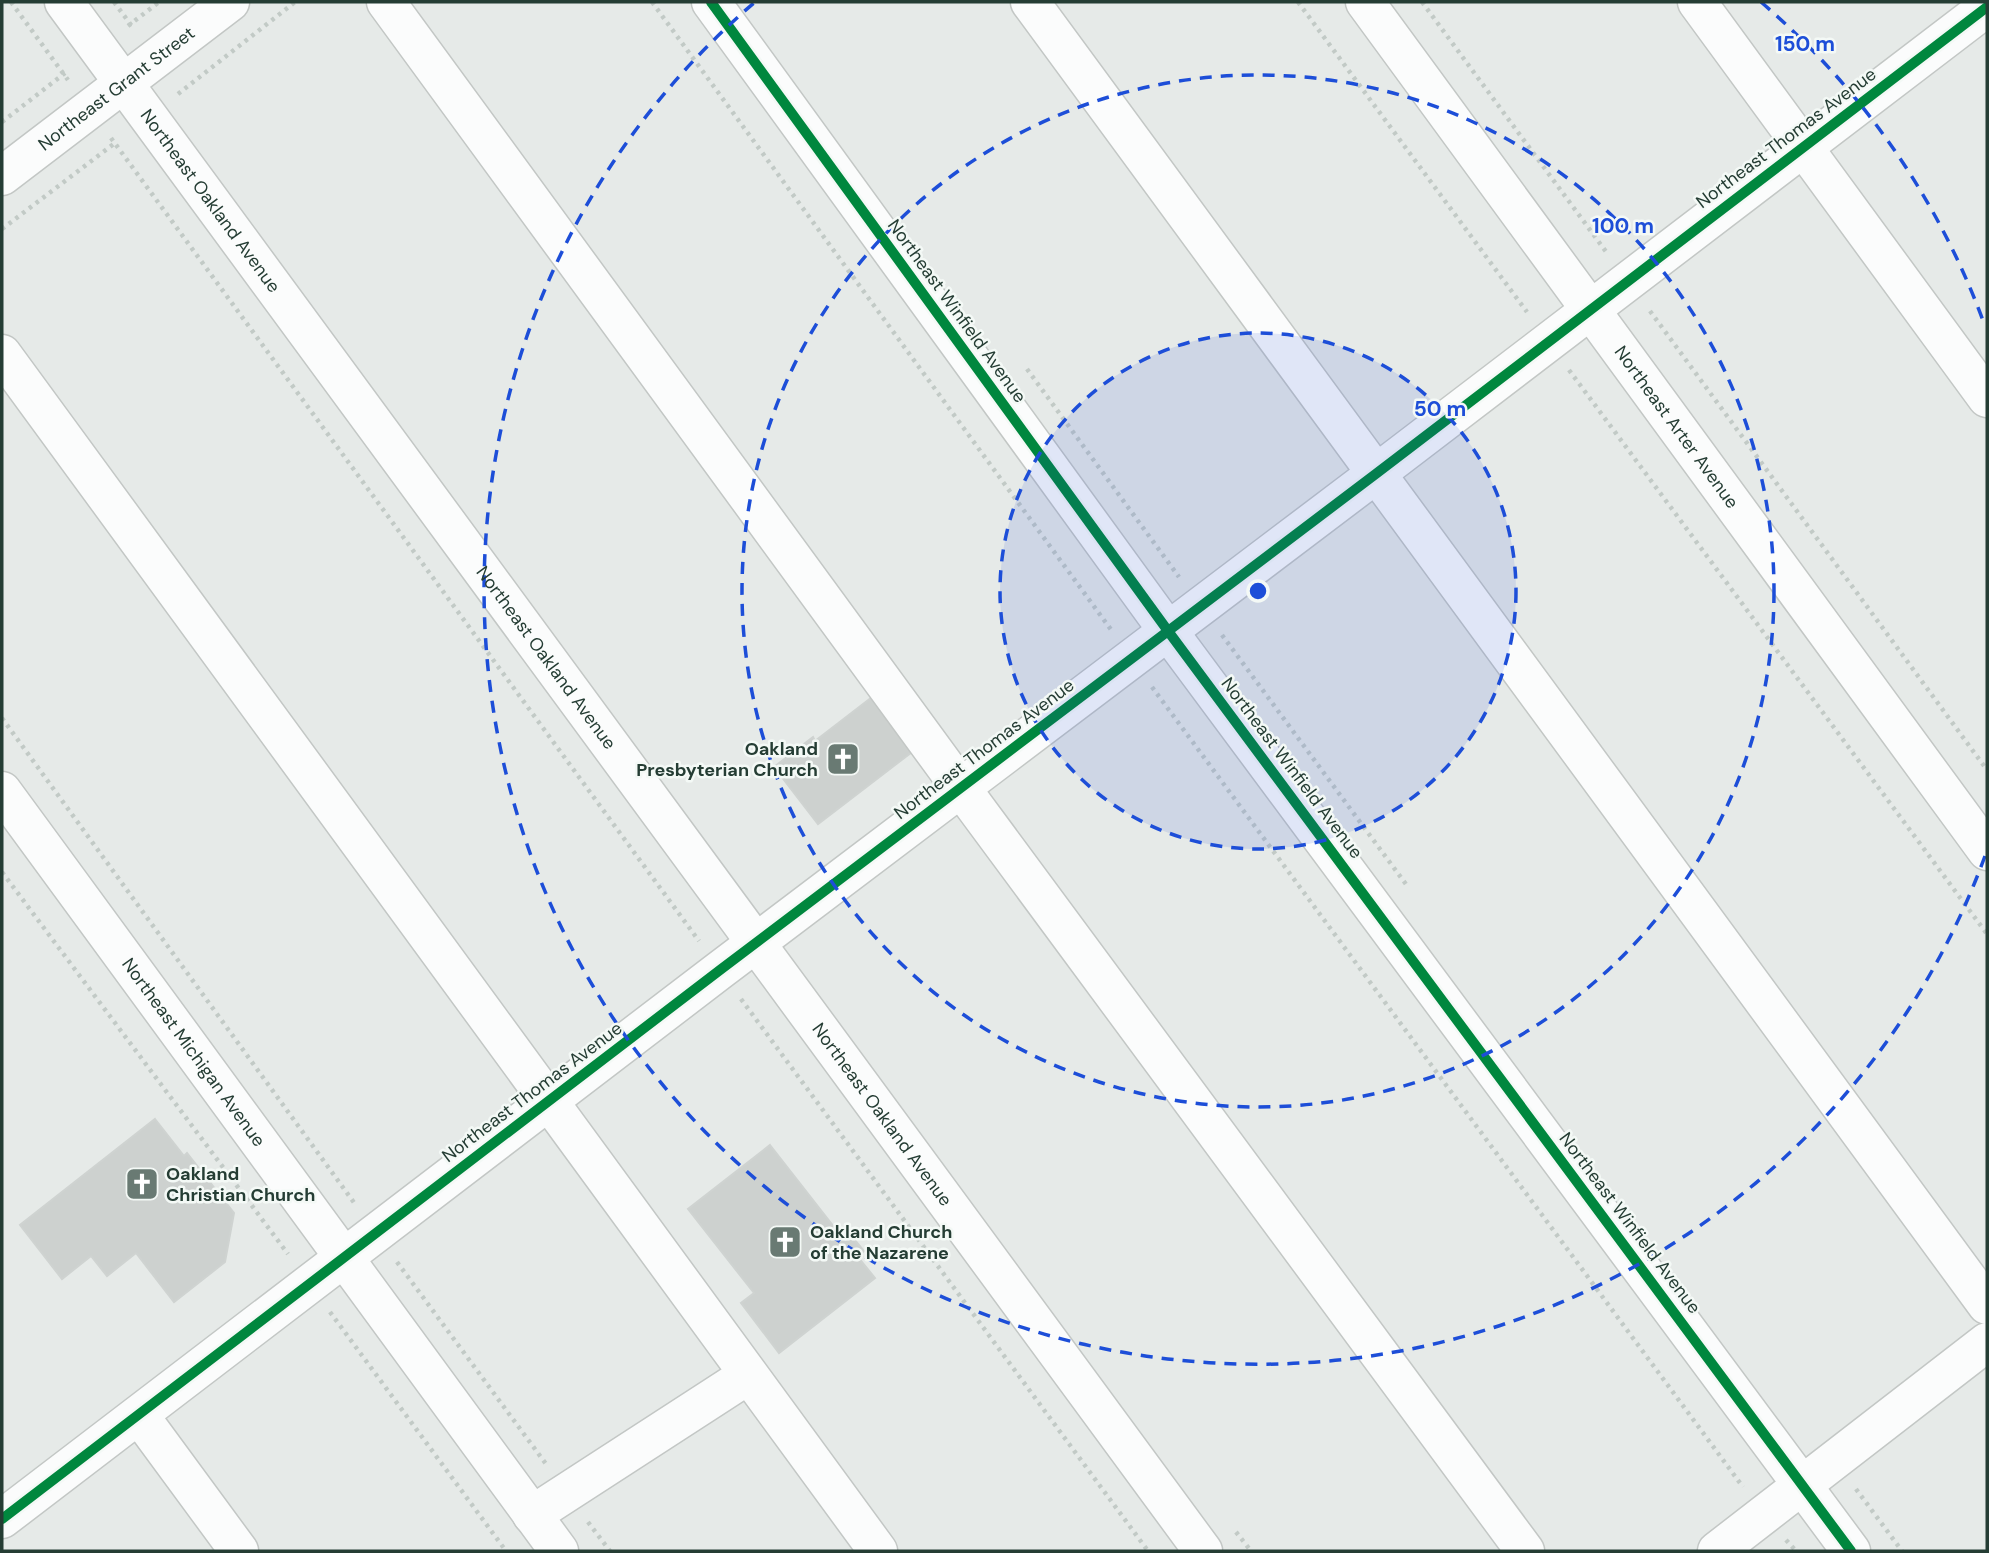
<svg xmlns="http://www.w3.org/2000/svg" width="1989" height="1553" font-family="'DM Sans',sans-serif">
<rect width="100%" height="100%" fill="#e6eae8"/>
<!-- building -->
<g fill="#cdd1cf" stroke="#cfd3d1" stroke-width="2">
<polygon points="871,698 912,752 818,824 774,767 813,737 815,741"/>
<polygon points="155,1119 184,1156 187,1153 234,1213 225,1262 174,1302 136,1253 107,1276 91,1256 62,1279 20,1225"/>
<polygon points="770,1145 838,1232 844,1227 864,1251 857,1256 875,1278 779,1353 741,1303 754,1293 688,1209"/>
</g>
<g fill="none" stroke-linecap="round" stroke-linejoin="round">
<defs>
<g id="minor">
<path id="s1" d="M64,2L1203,1551"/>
<polyline points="386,2 961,788 1525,1551"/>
<polyline points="711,2 1168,631 1851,1551"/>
<polyline points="1030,2 1987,1305"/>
<path id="s2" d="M1365,2L1987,851"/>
<polyline points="1697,2 1987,398"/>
<path id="s3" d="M2,176L230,2"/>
<polyline points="2,354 878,1551"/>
<path id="s4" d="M2,791L559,1551"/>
<polyline points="139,1415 239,1551"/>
<polyline points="532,1515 748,1375"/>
<polyline points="2,1519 720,970 1377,473 1987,7"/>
<polyline points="1717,1551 1987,1342"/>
</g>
</defs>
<!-- minor casing -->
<use href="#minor" stroke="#c3c7c5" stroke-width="41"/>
<!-- path -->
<g stroke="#c2cac6" stroke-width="4.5" stroke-dasharray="3.5 5" stroke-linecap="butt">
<polyline points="11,2 68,80"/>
<polyline points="114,2 134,29"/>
<polyline points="652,2 1112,631"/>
<polyline points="1298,2 1527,312"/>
<polyline points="1422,2 1607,253"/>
<polyline points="128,26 159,2"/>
<polyline points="178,94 295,2"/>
<polyline points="2,122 65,73"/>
<polyline points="111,138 699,941"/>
<polyline points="2,229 115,143"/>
<polyline points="1650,311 1987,770"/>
<polyline points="1027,369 1179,577"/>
<polyline points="1569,370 1987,934"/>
<polyline points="1222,635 1408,887"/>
<polyline points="1152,687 1743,1487"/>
<polyline points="2,718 355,1204"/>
<polyline points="2,872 288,1254"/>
<polyline points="741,999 1148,1551"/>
<polyline points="397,1262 546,1464"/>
<polyline points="330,1312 506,1551"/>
<polyline points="1856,1489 1902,1551"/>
<polyline points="588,1522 610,1551"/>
<polyline points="1236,1532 1251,1551"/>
<polyline points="1786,1540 1796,1551"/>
</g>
<!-- minor -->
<use href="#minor" stroke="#fbfcfc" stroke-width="38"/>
<defs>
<g id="cycleway">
<polyline points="711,2 1168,631 1851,1551"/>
<polyline points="2,1519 720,970 1377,473 1987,7"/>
</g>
</defs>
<!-- cycleway casing -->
<use href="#cycleway" stroke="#f4f9f6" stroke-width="15"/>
<!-- cycleway -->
<use href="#cycleway" stroke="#00873e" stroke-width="10"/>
</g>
<!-- distance rings -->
<circle cx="1258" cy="591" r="258" fill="#1d4ed8" fill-opacity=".12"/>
<g fill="none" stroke="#1d4ed8" stroke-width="3.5" stroke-dasharray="12 9">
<circle cx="1258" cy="591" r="258"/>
<circle cx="1258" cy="591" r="516"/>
<path d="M1985 856A774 774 0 1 1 755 2M1761 2A774 774 0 0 1 1985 326"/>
</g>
<!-- icons -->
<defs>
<symbol id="church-square" viewBox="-11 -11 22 22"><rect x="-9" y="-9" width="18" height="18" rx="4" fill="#697a73" stroke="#f4f9f6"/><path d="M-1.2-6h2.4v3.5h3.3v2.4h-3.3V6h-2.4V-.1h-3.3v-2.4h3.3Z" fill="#fff"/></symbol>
</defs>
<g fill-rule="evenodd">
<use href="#church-square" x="824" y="740" width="38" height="38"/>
<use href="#church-square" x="123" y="1165" width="38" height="38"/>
<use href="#church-square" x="766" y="1223" width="38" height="38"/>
</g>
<g text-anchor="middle" stroke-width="5" stroke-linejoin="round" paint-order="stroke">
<!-- street labels -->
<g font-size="18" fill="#253d34" stroke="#f4f9f6">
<text dy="6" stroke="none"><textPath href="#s3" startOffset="144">Northeast Grant Street</textPath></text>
<text transform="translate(1786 138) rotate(-37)" y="6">Northeast Thomas Avenue</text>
<text dy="6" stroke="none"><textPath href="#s1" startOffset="247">Northeast Oakland Avenue</textPath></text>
<text transform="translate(957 311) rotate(54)" y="6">Northeast Winfield Avenue</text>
<text dy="6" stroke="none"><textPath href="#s2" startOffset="527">Northeast Arter Avenue</textPath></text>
<text dy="6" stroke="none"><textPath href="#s1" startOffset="814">Northeast Oakland Avenue</textPath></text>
<text transform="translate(984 749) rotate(-37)" y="6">Northeast Thomas Avenue</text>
<text transform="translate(1292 768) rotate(53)" y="6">Northeast Winfield Avenue</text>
<text dy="6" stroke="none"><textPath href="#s4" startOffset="324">Northeast Michigan Avenue</textPath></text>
<text transform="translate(532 1092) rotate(-37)" y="6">Northeast Thomas Avenue</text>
<text dy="6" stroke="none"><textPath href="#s1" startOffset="1381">Northeast Oakland Avenue</textPath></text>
<text transform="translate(1630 1223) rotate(53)" y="6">Northeast Winfield Avenue</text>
</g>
<!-- poi labels -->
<g font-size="18" font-weight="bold" fill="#253d34" stroke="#f4f9f6" text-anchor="start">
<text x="818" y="755" text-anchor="end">Oakland<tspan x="818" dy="21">Presbyterian Church</tspan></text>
<text x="166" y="1180">Oakland<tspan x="166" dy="21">Christian Church</tspan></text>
<text x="810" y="1238">Oakland Church<tspan x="810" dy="21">of the Nazarene</tspan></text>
</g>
</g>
<circle cx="1258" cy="591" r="10" fill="#1d4ed8" stroke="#f4f9f6" stroke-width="3.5"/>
<g font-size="21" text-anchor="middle" font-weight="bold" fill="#1d4ed8" stroke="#f4f9f6" stroke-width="5" stroke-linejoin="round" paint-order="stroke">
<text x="1805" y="51">150 m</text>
<text x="1623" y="233">100 m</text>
<text x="1440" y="416">50 m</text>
</g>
<!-- border -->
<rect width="1989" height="1553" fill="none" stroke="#253d34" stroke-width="7"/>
</svg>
